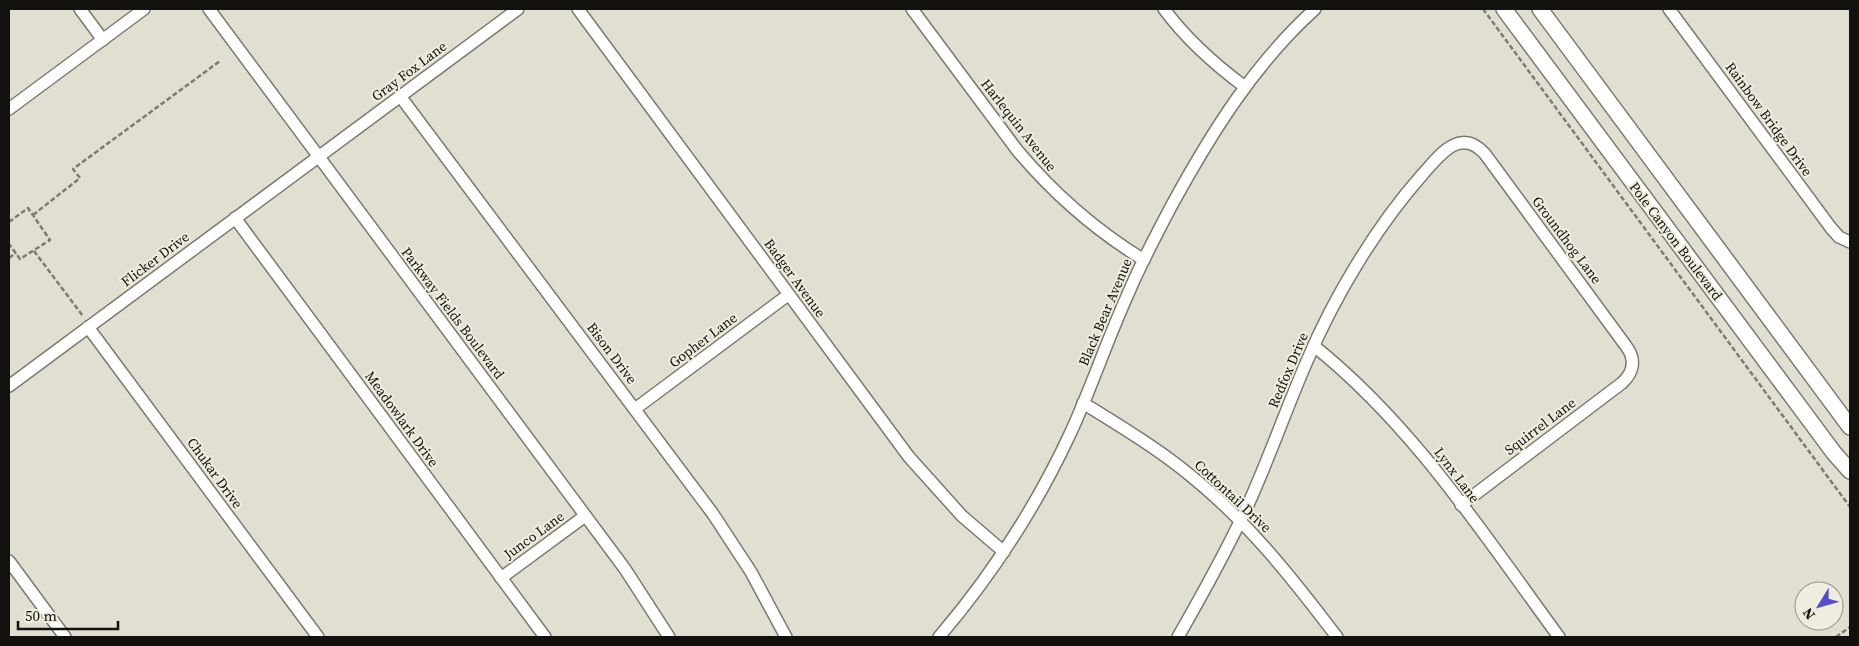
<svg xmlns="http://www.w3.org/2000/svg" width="1859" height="646" font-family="'Source Serif 4',serif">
<rect width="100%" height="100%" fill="#e1dfd2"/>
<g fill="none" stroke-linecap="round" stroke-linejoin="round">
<defs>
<g id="minor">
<polyline points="80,9 103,40"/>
<polyline points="209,9 625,569 669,637"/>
<polyline points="578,9 909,457 962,516 1004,552"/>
<path d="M912,9L1017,150C1053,193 1095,230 1144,260"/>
<path d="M1164,9C1187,40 1214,64 1245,87"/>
<polyline points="1669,9 1831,228 1839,237 1850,242"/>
<polyline points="400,96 713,514 751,572 786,637"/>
<polyline points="9,109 144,9"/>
<polyline points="235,218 545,637"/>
<polyline points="88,327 318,637"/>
<path d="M1314,346C1414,426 1484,535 1559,637"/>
<polyline points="9,386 518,9"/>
<path d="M1083,403C1120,426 1157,448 1191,476C1248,522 1293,579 1337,637"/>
<polyline points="635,409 788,295"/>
<polyline points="9,561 65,637"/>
<polyline points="501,578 585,516"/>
<path d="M939,637C991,576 1036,507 1070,434C1091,389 1107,340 1128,294C1141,263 1157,233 1173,203C1212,132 1255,63 1315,9"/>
<path d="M1178,637C1202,595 1226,552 1247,507C1269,459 1286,409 1307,361C1334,297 1376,227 1422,175C1439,156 1460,126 1485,154L1626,346C1636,359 1634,372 1622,383L1461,505"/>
</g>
<g id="tertiary">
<polyline points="1504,9 1834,453 1850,471"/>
<polyline points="1540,9 1850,427"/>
</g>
</defs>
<!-- minor casing -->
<use href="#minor" stroke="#7c7a6e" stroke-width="14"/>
<!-- tertiary casing -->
<use href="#tertiary" stroke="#7c7a6e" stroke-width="18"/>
<!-- path -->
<g stroke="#7d7c73" stroke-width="2.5" stroke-dasharray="5 2.5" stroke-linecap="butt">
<polyline points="1483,9 1850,507"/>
<polyline points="33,215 80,178 73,169 220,61"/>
<polyline points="9,222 28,208 50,240 20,259 9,244"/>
<polyline points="34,251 83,316"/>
<polyline points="9,258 16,253"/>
<polyline points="1836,637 1850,627"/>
</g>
<!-- minor -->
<use href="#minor" stroke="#fff" stroke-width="11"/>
<!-- tertiary -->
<use href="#tertiary" stroke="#fff" stroke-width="15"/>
</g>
<g text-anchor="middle" stroke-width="4" stroke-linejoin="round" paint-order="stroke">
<!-- street labels -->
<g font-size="14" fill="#12110d" stroke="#eeeddf">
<text transform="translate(409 71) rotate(-37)" y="5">Gray Fox Lane</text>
<text transform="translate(1769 119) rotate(54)" y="5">Rainbow Bridge Drive</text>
<text transform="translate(1019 125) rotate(52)" y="5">Harlequin Avenue</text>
<text transform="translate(1567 240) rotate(53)" y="5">Groundhog Lane</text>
<text transform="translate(1676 241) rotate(53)" y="5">Pole Canyon Boulevard</text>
<text transform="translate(155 259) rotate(-37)" y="5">Flicker Drive</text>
<text transform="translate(795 278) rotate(54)" y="5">Badger Avenue</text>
<text transform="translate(1105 312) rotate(-67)" y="5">Black Bear Avenue</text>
<text transform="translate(453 313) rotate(53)" y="5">Parkway Fields Boulevard</text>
<text transform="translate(703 340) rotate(-37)" y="5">Gopher Lane</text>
<text transform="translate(612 353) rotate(53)" y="5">Bison Drive</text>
<text transform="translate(1288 370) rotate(-67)" y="5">Redfox Drive</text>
<text transform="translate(402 419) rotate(54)" y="5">Meadowlark Drive</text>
<text transform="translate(1540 426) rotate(-37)" y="5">Squirrel Lane</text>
<text transform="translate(215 473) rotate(54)" y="5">Chukar Drive</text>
<text transform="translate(1457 475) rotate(53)" y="5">Lynx Lane</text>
<text transform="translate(1233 496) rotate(43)" y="5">Cottontail Drive</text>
<text transform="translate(534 535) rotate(-36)" y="5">Junco Lane</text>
</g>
</g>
<!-- border -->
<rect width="1859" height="646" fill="none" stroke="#12110d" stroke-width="20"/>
<!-- north arrow -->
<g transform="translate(1819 606) rotate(233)"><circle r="24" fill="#eeeddf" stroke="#96958b"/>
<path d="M0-4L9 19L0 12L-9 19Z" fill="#564ec5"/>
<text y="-8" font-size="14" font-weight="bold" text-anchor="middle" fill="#12110d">N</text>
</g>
<!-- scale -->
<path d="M18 621v8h100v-8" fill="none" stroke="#12110d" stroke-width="2.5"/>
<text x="25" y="621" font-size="15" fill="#12110d" stroke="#eeeddf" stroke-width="4" paint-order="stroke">50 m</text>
</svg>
